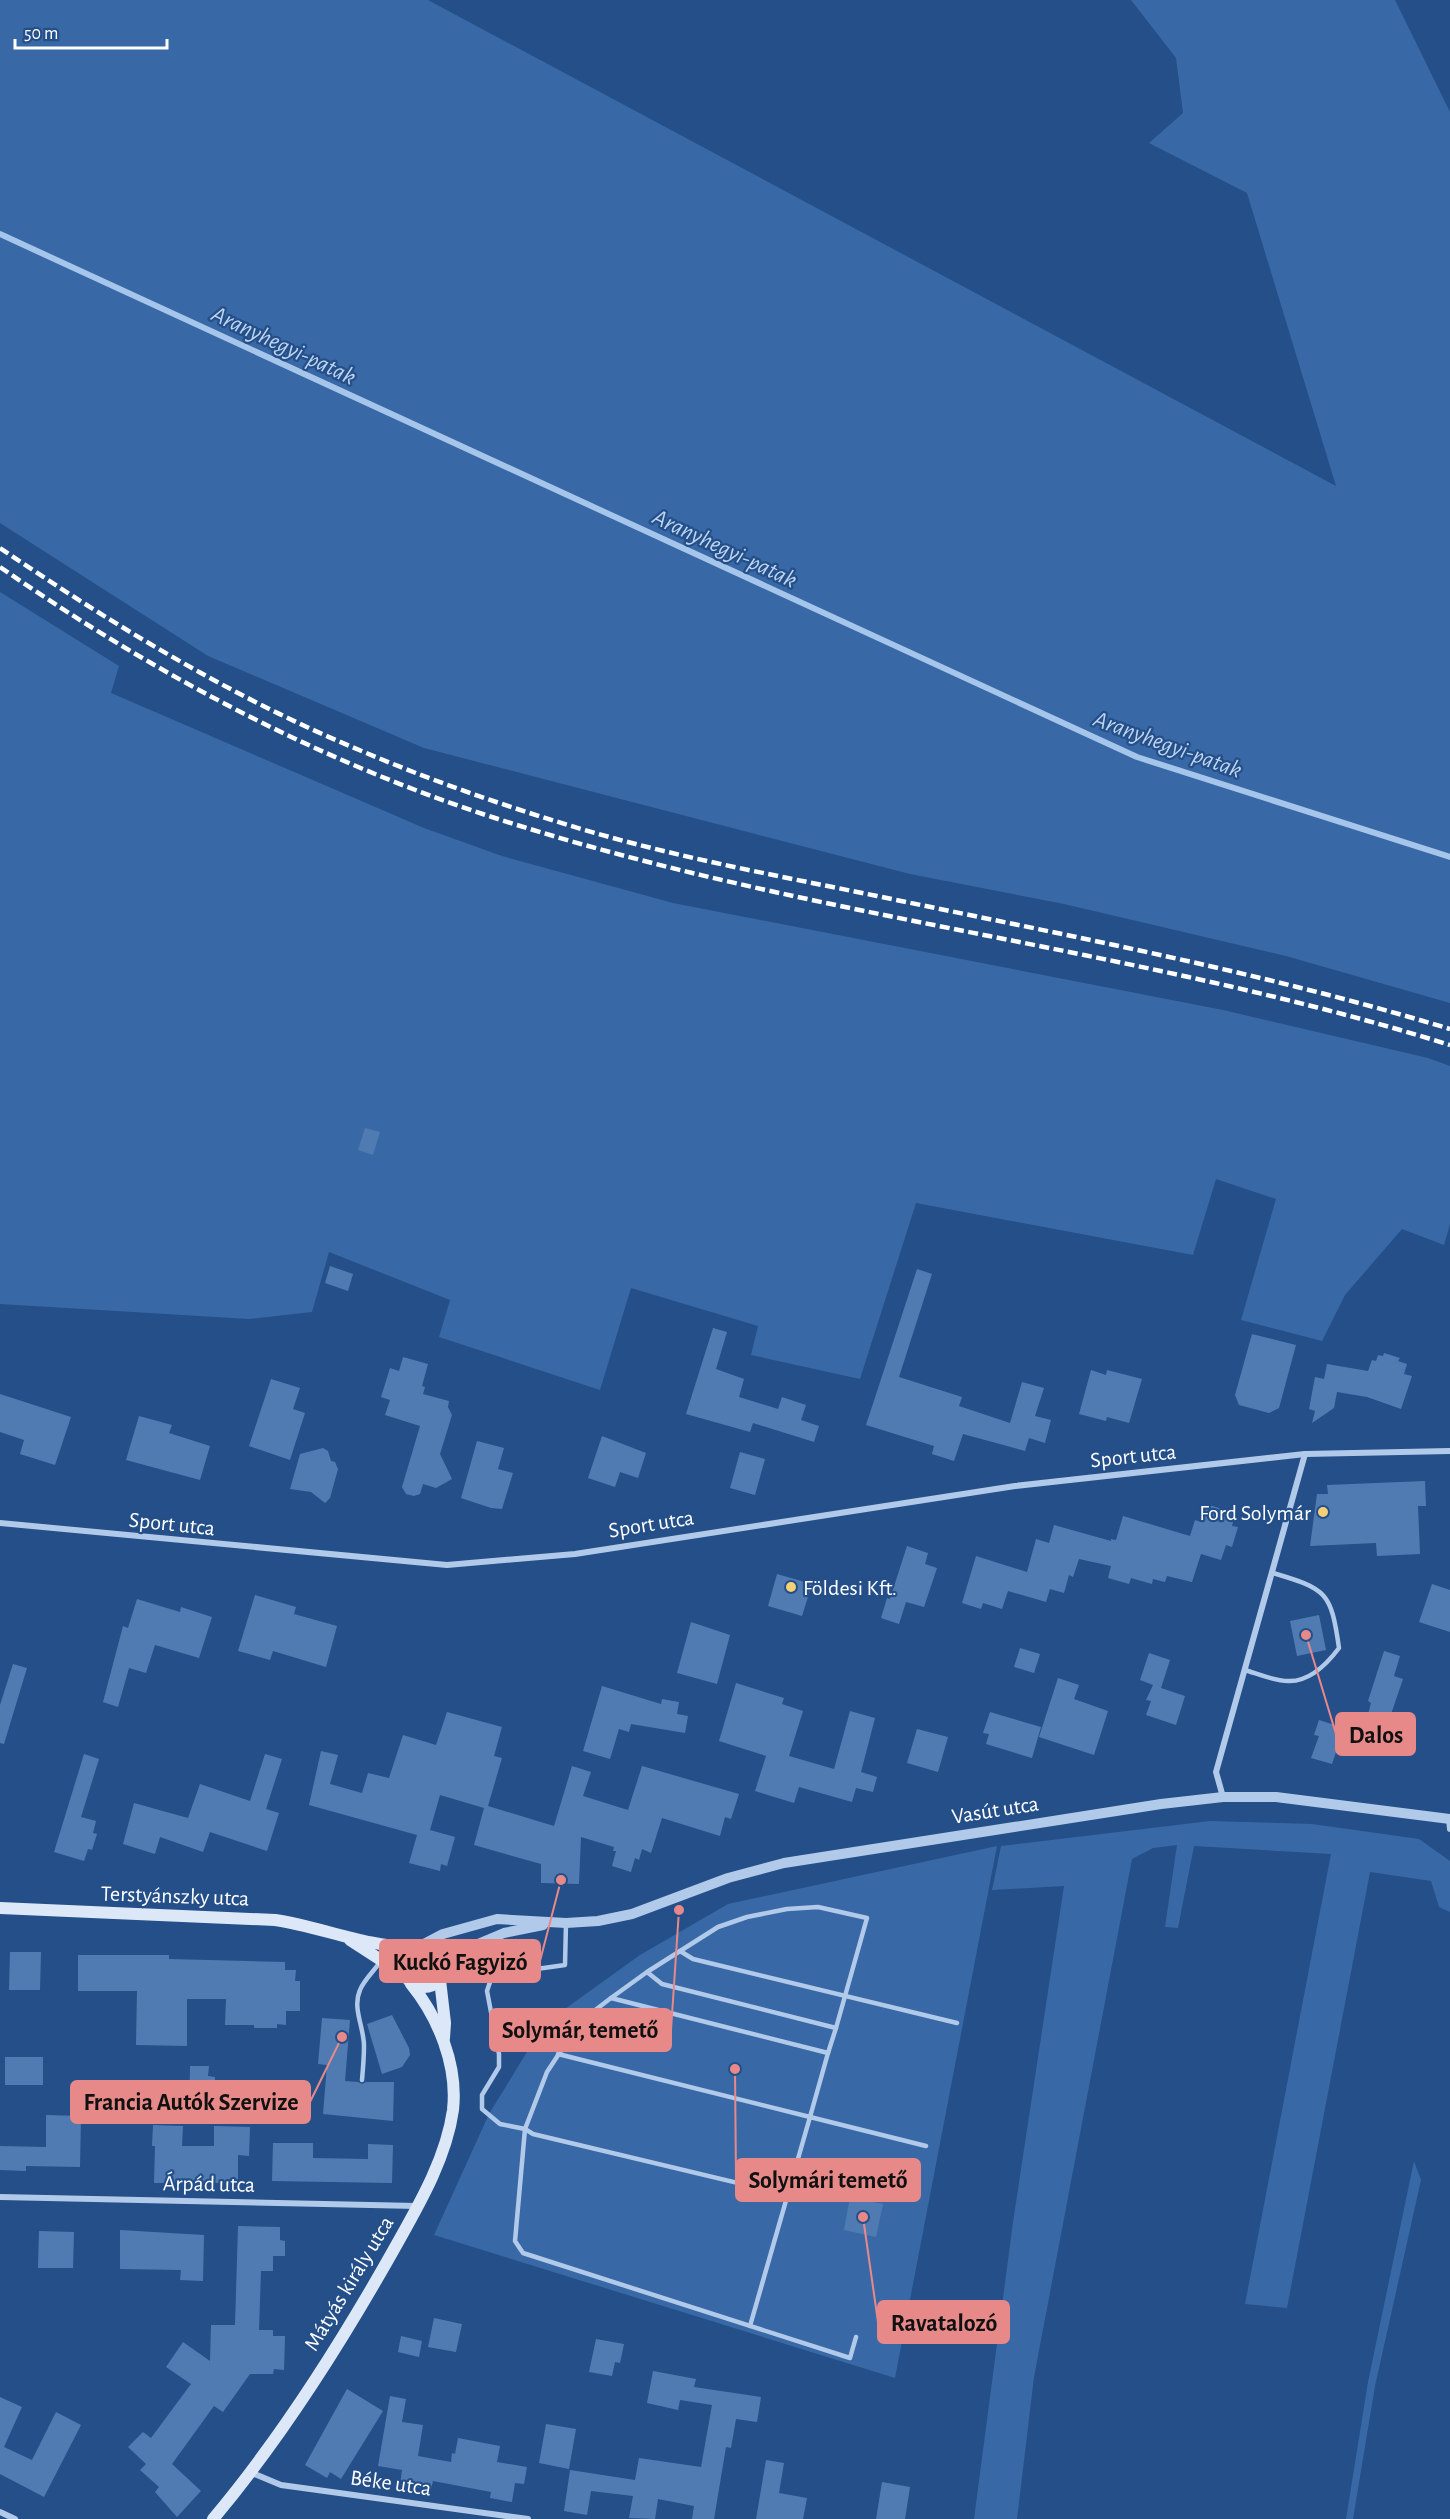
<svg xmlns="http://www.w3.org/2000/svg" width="1450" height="2519" font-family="'Alegreya Sans',sans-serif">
<rect width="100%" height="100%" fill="#244f89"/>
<!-- green -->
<g fill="#3869a6">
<polygon points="0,0 428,0 1336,486 1247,193 1149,143 1183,113 1176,58 1131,0 1395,0 1450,112 1450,1003 1286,956 1064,904 910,874 424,748 208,656 0,523"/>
<polygon points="0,592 119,666 111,693 424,828 502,856 673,903 1223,1010 1428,1058 1450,1066 1450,1224 1444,1245 1402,1229 1345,1295 1322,1341 1241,1320 1276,1199 1216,1179 1193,1255 916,1203 860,1379 751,1355 758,1326 631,1288 600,1390 439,1337 450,1300 329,1252 312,1312 249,1319 0,1304"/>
<polygon points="1210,1821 1312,1824 1419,1839 1450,1861 1450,1912 1439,1907 1431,1881 1370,1872 1287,2308 1245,2304 1331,1854 1194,1846 1178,1928 1165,1927 1177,1845 1153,1848 1132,1859 1034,2377 1017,2519 974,2519 1013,2222 1064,1886 992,1890 1001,1846"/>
<polygon points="997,1846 895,2378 434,2235 489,2114 544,2024 640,1955 728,1904"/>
<polygon points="1414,2161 1421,2180 1375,2386 1353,2519 1346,2519 1368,2382"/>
</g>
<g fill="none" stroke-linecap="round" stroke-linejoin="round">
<!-- stream -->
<polyline stroke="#a5c5eb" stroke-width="6" points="0,234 1137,757 1450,857"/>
</g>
<!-- building -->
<g fill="#507bb2">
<polygon points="365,1128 380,1132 373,1155 358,1150"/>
<polygon points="330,1266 353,1274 348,1291 325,1283"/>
<polygon points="917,1269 932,1274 899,1377 962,1397 959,1406 1010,1423 1022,1382 1044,1388 1035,1416 1051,1420 1045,1443 1029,1438 1025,1451 963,1434 954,1461 932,1454 934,1446 866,1425"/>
<polygon points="713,1328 727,1332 716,1369 744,1379 739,1397 778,1409 782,1397 806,1405 801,1420 819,1426 814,1442 753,1423 750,1432 686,1414"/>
<polygon points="1252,1334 1296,1345 1279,1408 1269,1413 1239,1405 1235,1395"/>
<polygon points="1384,1353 1400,1358 1398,1361 1407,1364 1404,1374 1412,1376 1401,1409 1367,1397 1337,1392 1334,1408 1312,1423 1315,1411 1309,1409 1315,1377 1324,1379 1327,1364 1368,1371 1372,1360 1376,1361 1378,1355 1383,1356"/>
<polygon points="403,1357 428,1364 422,1386 425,1387 423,1394 449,1401 448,1407 452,1415 440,1454 452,1479 436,1488 423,1484 420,1494 414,1496 406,1494 402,1487 420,1426 385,1415 390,1400 381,1397 390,1368 399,1371"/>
<polygon points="1091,1370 1106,1375 1107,1370 1142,1379 1129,1423 1107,1417 1106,1421 1079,1414"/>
<polygon points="271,1379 300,1388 293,1409 305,1413 290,1460 249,1446"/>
<polygon points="0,1394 71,1417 55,1465 20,1454 24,1440 0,1432"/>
<polygon points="139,1416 172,1425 169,1433 210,1446 200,1480 126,1460"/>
<polygon points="602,1436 646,1453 638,1478 620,1472 615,1487 588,1478"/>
<polygon points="477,1441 504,1448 498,1469 513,1473 502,1509 491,1508 461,1498"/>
<polygon points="323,1448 328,1451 331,1461 335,1462 338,1469 330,1498 325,1503 311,1492 290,1489 300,1454"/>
<polygon points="740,1452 765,1459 755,1495 730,1488"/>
<polygon points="1425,1481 1426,1506 1418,1506 1420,1554 1377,1556 1376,1543 1310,1546 1317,1494 1328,1494 1327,1485"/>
<polygon points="1206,1504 1235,1513 1232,1526 1238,1527 1232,1547 1226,1545 1221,1560 1201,1554 1192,1582 1167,1576 1165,1582 1153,1579 1152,1584 1131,1578 1129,1584 1108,1578 1111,1566 1079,1559 1073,1577 1069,1575 1064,1593 1050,1589 1046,1602 1008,1591 1002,1609 983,1603 981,1609 962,1603 976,1556 1027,1572 1036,1539 1049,1543 1054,1525 1111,1541 1111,1539 1116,1540 1123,1516 1190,1536 1195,1520 1201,1522"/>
<polygon points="907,1546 928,1553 925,1564 937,1568 924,1607 906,1602 899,1624 881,1618 887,1598 890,1599"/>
<polygon points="777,1574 812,1584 802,1616 768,1606"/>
<polygon points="1432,1584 1450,1590 1450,1632 1419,1622"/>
<polygon points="255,1595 296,1607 294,1614 337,1626 326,1667 273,1651 270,1660 238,1651"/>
<polygon points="137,1599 180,1612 181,1607 212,1617 199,1658 155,1645 146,1673 129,1668 118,1707 103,1702 123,1626 128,1628"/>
<polygon points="1319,1615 1326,1650 1297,1656 1290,1621"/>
<polygon points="691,1622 730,1635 717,1684 677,1673"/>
<polygon points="1020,1648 1040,1654 1034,1673 1014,1667"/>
<polygon points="1384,1651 1400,1656 1394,1676 1403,1679 1389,1720 1401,1723 1392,1755 1360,1746 1371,1703 1368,1701"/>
<polygon points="1149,1653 1170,1660 1161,1688 1185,1696 1176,1725 1146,1715 1151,1701 1146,1700 1153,1685 1140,1680"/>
<polygon points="13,1664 27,1668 4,1744 0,1743 0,1705"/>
<polygon points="1058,1678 1079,1685 1074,1699 1108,1711 1094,1755 1039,1737"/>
<polygon points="736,1683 784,1698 782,1704 803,1711 789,1756 834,1769 850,1711 875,1718 861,1772 877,1777 873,1792 856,1788 852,1802 799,1787 794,1803 755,1791 766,1756 719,1741"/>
<polygon points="602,1686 661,1704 662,1699 679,1702 677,1714 688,1716 685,1733 631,1724 629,1732 619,1729 610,1759 583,1751"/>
<polygon points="447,1712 502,1727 494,1756 502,1758 488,1806 554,1826 572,1766 591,1772 583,1796 628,1810 642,1766 739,1794 731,1819 725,1817 720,1836 662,1818 651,1853 642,1849 639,1860 635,1858 631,1872 612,1866 616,1851 613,1851 614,1847 581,1837 579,1884 541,1883 541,1864 474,1845 484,1808 440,1795 430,1830 455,1837 447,1866 441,1864 440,1871 409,1863 417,1835 309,1805 321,1751 338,1755 330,1784 362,1793 368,1773 389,1778 403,1735 436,1745"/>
<polygon points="990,1712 1041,1727 1032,1758 986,1744 989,1734 983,1733"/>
<polygon points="1319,1720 1344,1728 1332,1764 1311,1758 1319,1736 1314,1735"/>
<polygon points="917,1729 948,1737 938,1772 907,1763"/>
<polygon points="84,1754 99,1759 81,1817 96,1821 93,1833 97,1834 92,1850 88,1849 84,1861 54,1852"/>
<polygon points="265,1754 282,1759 266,1809 279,1813 267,1851 210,1832 203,1852 160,1837 155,1854 123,1844 134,1803 188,1818 200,1784 250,1801"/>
<polygon points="10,1952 41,1952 40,1990 9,1990"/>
<polygon points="78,1955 169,1955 169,1959 285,1962 285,1970 296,1970 295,1981 300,1981 300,2011 286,2011 286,2025 277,2024 277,2028 254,2028 254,2025 225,2025 226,1999 187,1999 187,2046 136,2045 137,1991 78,1991"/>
<polygon points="392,2015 409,2048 410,2055 402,2067 382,2074 367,2024"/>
<polygon points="322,2018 350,2020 345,2081 358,2082 362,2084 366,2082 394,2082 393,2121 323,2114 327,2065 318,2064"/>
<rect x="5" y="2057" width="38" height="28"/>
<polygon points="190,2066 209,2066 208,2076 215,2077 214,2112 189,2111"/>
<polygon points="46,2115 81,2116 80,2167 26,2166 26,2171 0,2170 0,2146 46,2147"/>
<polygon points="153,2125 183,2126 182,2146 214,2146 214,2126 250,2127 249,2156 238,2155 238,2183 154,2183 155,2146 152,2146"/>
<polygon points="273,2143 313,2143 313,2158 368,2159 368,2144 393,2145 392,2183 272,2181"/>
<polygon points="850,2197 883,2204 876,2237 844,2230"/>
<polygon points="238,2226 280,2227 280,2240 285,2241 285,2256 273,2256 273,2271 261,2271 259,2330 273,2330 273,2336 285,2336 284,2370 274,2369 273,2374 250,2374 223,2412 214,2406 172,2464 201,2491 177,2517 155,2492 159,2487 140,2470 146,2464 128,2447 143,2432 151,2438 191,2384 166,2367 183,2342 210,2361 211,2325 235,2325"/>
<polygon points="120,2230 204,2235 203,2281 180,2280 181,2270 120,2269"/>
<polygon points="39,2231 74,2232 73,2268 38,2268"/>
<polygon points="434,2318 462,2324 456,2352 428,2347"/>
<polygon points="401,2336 422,2341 419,2357 398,2352"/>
<polygon points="596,2339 624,2344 620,2363 615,2362 612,2376 589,2372"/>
<polygon points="653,2371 696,2379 694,2387 761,2397 757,2422 736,2419 731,2448 726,2447 714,2519 692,2519 694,2506 658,2499 655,2519 629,2518 633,2496 591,2491 587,2515 564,2511 570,2470 635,2480 639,2458 701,2467 712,2405 680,2400 678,2410 647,2403"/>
<polygon points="347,2389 383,2411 341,2479 330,2472 327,2478 305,2465"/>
<polygon points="390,2396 406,2399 402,2422 423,2425 418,2456 451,2462 452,2453 455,2454 458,2438 500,2446 497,2462 527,2467 524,2484 515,2483 512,2502 490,2498 491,2492 433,2481 431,2490 400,2485 402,2470 378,2466"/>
<polygon points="0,2397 22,2407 4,2447 32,2460 56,2412 81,2425 44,2497 0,2474"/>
<polygon points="546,2424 576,2429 569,2469 539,2463"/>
<polygon points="766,2460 784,2463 779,2493 807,2498 803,2519 756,2519"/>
<polygon points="882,2482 910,2487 905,2519 876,2519"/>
</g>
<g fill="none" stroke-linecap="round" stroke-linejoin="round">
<!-- service -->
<g stroke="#b1caea" stroke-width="4.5">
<path d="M1245,1670C1258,1674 1274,1681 1288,1681C1309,1682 1327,1664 1339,1648C1331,1592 1327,1589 1273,1573"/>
<polyline points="566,1923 565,1965 501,1974 491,1979 487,1991 499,2054 499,2067 482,2095 482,2109 500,2124 525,2129 547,2072 572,2034 594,2011 611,1998 647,1972 718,1927 747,1917 787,1909 818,1907 867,1918 836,2028 662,1984 647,1972"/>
<polyline points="680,1951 693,1959 957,2023"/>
<polyline points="611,1998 828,2053 836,2028"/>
<polyline points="558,2054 810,2117 828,2053"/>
<path d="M362,2080C363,2069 364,2057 364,2046C364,2027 352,2008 360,1990C364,1980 374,1971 380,1962"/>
<polyline points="788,2195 533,2134 525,2129 515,2241 523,2253 850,2358 856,2337"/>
<polyline points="750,2326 810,2117 926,2146"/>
</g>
<!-- minor -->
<g stroke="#b1caea" stroke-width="6">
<polyline points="0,1523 447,1565 575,1554 1015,1486 1305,1454 1450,1451"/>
<polyline points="1223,1797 1216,1772 1305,1454"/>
<polyline points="1449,1818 1450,1829"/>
<polyline points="0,2197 417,2206"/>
<polyline points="252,2473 281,2485 528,2519"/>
<polyline points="0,2512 15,2519"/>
</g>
<!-- tertiary -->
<g stroke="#b1caea" stroke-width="10">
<polyline points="424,1944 443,1934 497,1919 566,1923 598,1921 632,1914 728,1878 784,1863 1161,1804 1223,1797 1276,1797 1450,1819"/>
<polyline points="444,1971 473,1946 504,1933 543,1925"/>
</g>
<!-- secondary -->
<g stroke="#dce8f8" stroke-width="12">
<path d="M0,1908L275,1920C322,1927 366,1947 413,1947"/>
<polyline points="350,1940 404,1975"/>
<circle cx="424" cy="1966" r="21"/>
<polyline points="440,1980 445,2023 444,2038"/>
<path d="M213,2519C282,2437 340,2345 393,2251C417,2208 446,2160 453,2110C458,2065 438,2017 411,1984"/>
</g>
<!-- rail -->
<g stroke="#fff" stroke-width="4.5" stroke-dasharray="10 4.5" stroke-linecap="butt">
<path d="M0,548C115,626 235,699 364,752C430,780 499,804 568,825C669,856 774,875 877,896C1070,936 1262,972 1450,1029"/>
<path d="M0,567C153,673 318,761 495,818C807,919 1137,947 1450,1045"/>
</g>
</g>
<!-- markers -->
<g fill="#f4d174" stroke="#244f89" stroke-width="2">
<circle cx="1323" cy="1512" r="6"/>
<circle cx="791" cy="1587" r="6"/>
</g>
<g text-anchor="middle" stroke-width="4.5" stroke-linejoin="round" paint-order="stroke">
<!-- street labels -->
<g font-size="22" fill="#fff" stroke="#244f89">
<text transform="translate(1133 1455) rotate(-6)" y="8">Sport utca</text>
<text transform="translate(172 1523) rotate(6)" y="8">Sport utca</text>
<text transform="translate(651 1523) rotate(-9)" y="8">Sport utca</text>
<text transform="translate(995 1809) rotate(-9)" y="8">Vasút utca</text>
<text transform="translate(175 1895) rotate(2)" y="8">Terstyánszky utca</text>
<text transform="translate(209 2183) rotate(1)" y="8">Árpád utca</text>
<text transform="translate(348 2283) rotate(-59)" y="8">Mátyás király utca</text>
<text transform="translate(391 2482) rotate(8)" y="8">Béke utca</text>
</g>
<!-- poi labels -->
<g font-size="22" fill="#fff" stroke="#244f89" text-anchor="end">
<text x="1311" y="1520">Ford Solymár</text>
<text x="803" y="1595" text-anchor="start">Földesi Kft.</text>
</g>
<!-- water labels -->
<g font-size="24" font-style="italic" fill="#bdd4f1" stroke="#244f89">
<text transform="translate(284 345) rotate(25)" y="8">Aranyhegyi-patak</text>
<text transform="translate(725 548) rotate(25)" y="8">Aranyhegyi-patak</text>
<text transform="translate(1168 744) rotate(20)" y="8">Aranyhegyi-patak</text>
</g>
</g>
<!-- callouts -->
<path fill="none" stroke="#e88989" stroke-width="2" d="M1306 1635L1336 1734M561 1880L540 1961M679 1910L671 2030M342 2037L310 2102M735 2069L736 2180M863 2217L878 2322"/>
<g fill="#e88989" stroke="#244f89" stroke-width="2">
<circle cx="1306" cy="1635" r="6"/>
<circle cx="561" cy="1880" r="6"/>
<circle cx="679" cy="1910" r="6"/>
<circle cx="342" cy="2037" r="6"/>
<circle cx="735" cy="2069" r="6"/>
<circle cx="863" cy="2217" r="6"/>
</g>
<g fill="#e88989" stroke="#e88989" stroke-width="2">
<rect x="1336" y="1713" width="79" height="42" rx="6"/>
<rect x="380" y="1940" width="160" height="42" rx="6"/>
<rect x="490" y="2009" width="181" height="42" rx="6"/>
<rect x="71" y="2081" width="239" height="42" rx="6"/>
<rect x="736" y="2159" width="184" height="42" rx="6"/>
<rect x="878" y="2301" width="131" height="42" rx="6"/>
</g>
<g font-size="24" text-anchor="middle" font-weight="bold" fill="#111">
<text x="1376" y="1743">Dalos</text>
<text x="460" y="1970">Kuckó Fagyizó</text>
<text x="580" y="2038">Solymár, temető</text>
<text x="191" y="2110">Francia Autók Szervize</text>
<text x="828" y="2188">Solymári temető</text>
<text x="944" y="2331">Ravatalozó</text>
</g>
<!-- scale -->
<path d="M15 39v9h152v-9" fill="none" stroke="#ffffff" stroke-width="3"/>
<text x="24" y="39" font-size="18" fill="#ffffff" stroke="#244f89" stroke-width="4.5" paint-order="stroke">50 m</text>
</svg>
